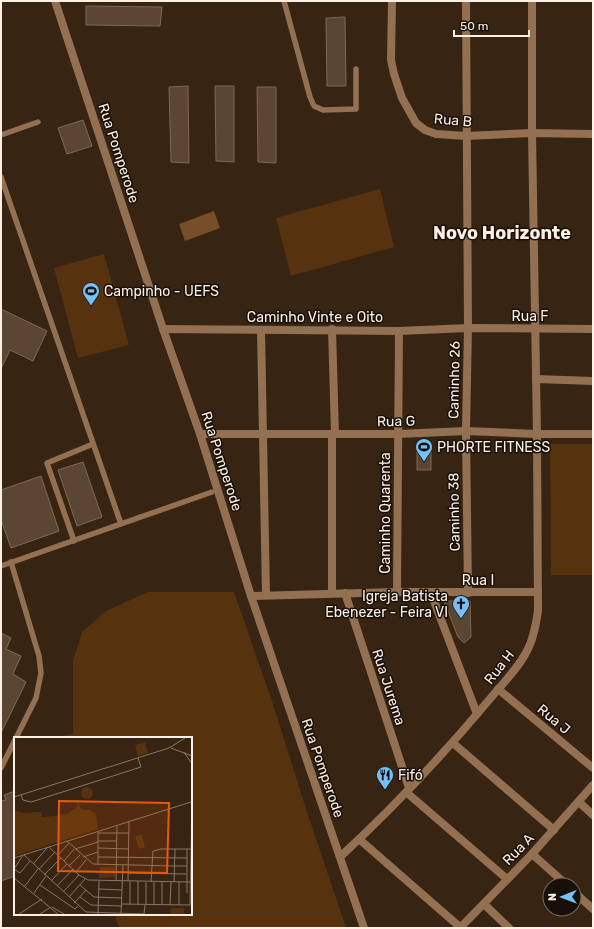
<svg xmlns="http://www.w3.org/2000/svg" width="594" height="929" font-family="Rubik,sans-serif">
<rect width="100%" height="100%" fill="#382412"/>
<!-- green -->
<g fill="#56330e">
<polygon points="380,189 394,247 291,276 276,218"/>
<polygon points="104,254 129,345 78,358 54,268"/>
<polygon points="550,444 593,444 593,575 551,575"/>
<polygon points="148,592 234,592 273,704 306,809 346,928 119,928 115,914 191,914 191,738 50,738 73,734 73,661 82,632 106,611"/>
</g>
<!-- water -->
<polygon fill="#774e27" points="214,211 220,228 185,241 179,224"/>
<!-- building -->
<g fill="#5b4633" stroke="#7f6955">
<polygon points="86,6 162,7 160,26 86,25"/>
<polygon points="345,17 346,86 327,86 326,18"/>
<polygon points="188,86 189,163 171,162 169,87"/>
<polygon points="215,86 234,86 234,162 216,161"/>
<polygon points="257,87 276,87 276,163 258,162"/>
<polygon points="83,120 92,146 67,154 58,128"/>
<polygon points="1,309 47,331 33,361 10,350 1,369"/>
<rect x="417" y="448" width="14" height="22"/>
<polygon points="83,462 102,517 77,526 58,470"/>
<polygon points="41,476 59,531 11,548 1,520 1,490"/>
<polygon points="444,601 470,601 471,637 464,643 458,637"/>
<polygon points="1,633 11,638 6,649 21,656 13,674 26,682 1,733"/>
<polygon points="15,791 15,876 1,881 1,801 6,800 4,795"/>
</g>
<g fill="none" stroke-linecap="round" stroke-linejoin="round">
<!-- lane -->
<g stroke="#927051" stroke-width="5.5">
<polyline points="284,1 310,97 314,106 323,110 356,109 356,69"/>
<polyline points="1,135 38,122"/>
<polyline points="1,177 121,524"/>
<polyline points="74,541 47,463 93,444"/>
<polyline points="11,562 39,656 41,673 36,698 16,738"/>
<polyline points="1,566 212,492"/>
<polyline points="1,768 15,740"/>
</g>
<!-- street -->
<g stroke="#927051" stroke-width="8">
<polyline points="55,1 163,329 200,434 251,596 364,928"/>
<polyline points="392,1 391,60 394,74 402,98 416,123 425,130 436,134 466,136 532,133 593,134"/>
<polyline points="466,1 468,328 466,431 468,593"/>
<polyline points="163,329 399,331 468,328 593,329"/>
<polyline points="332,329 335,434"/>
<polyline points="261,330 266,595"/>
<polyline points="536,379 593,381"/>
<polyline points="200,434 398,434 466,431 537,434 593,434"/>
<polyline points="397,592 399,331"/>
<polyline points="332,593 332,434"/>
<polyline points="345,593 409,788"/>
<polyline points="431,593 477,714"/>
<polyline points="251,596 397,592 538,592"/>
<polyline points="498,689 593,768"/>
<polyline points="453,743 554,830"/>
<polyline points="406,792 507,879"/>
<polyline points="579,802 593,815"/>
<polyline points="359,839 461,928"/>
<polyline points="532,854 567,885"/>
<path d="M340,857C393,808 443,755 489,700C502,684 519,668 528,649C534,637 536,624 538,611L537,434L532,133V1"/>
<polyline points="574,892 593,909"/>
<polyline points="484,904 509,928"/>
<polyline points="460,928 532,854 593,785"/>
</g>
</g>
<!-- icons -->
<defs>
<symbol id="stadium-pin" viewBox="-11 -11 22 30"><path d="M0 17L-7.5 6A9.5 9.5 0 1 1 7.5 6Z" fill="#77c0f7" stroke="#181008"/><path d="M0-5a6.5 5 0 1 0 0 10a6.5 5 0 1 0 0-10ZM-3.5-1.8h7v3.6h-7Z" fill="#111"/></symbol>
<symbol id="church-pin" viewBox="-11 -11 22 30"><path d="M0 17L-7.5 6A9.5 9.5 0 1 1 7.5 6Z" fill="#77c0f7" stroke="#181008"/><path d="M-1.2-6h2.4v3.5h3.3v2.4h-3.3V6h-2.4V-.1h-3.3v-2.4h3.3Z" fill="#111"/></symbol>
<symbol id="restaurant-pin" viewBox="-11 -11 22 30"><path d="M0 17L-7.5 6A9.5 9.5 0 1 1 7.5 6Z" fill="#77c0f7" stroke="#181008"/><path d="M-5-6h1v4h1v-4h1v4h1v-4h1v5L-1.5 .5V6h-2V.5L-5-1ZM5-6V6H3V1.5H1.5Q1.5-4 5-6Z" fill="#111"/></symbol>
</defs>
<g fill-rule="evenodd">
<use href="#stadium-pin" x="81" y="281" width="20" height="27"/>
<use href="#stadium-pin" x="414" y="437" width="20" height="27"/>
<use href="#church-pin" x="451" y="594" width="20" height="27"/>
<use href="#restaurant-pin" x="375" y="765" width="20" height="27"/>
</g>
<g text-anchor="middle" stroke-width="3" stroke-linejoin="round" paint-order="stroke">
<!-- street labels -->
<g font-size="14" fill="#fef0e5" stroke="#181008">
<text transform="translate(453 120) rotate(5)" y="5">Rua B</text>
<text transform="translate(119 153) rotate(72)" y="5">Rua Pomperode</text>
<text x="530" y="321">Rua F</text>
<text x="315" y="322">Caminho Vinte e Oito</text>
<text transform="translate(454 380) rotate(-89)" y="5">Caminho 26</text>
<text transform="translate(396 421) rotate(-1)" y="5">Rua G</text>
<text transform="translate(222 461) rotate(72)" y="5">Rua Pomperode</text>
<text transform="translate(454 512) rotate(-91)" y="5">Caminho 38</text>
<text transform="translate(385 513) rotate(-90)" y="5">Caminho Quarenta</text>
<text x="478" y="585">Rua I</text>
<text transform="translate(499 667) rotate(-52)" y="5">Rua H</text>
<text transform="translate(389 687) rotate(72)" y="5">Rua Jurema</text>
<text transform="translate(554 719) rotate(40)" y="5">Rua J</text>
<text transform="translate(323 768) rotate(71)" y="5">Rua Pomperode</text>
<text transform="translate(518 849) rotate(-46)" y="5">Rua A</text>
</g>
<!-- poi labels -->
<g font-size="14" fill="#fef0e5" stroke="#181008" text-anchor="start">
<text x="104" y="296">Campinho - UEFS</text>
<text x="437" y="452">PHORTE FITNESS</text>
<text x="448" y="601" text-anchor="end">Igreja Batista<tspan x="448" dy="16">Ebenezer - Feira VI</tspan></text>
<text x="398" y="780">Fifó</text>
</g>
<!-- district labels -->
<g font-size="18" font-weight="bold" fill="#fef0e5" stroke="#181008">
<text x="502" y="239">Novo Horizonte</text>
</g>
</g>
<!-- overview -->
<g transform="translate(14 737)">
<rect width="178" height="178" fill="#382412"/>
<path d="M131,5L134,16L124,19L121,8ZM67 56a6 6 0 1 1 12 0a6 6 0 1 1-12 0ZM63,64L68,73H76L82,77L84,92L0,119V73L9,76L27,75L28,80L41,79L54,76L63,70ZM128,98L131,110L125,112L121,99ZM86,130H101V140L85,141ZM157,171H170V177H156Z" fill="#56330e"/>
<path fill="none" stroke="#877666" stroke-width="1" d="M157,11L178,19M170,15L178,27M7,58L9,63L17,65L80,45L127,30L124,21M0,60L155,11L171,1M84,96H115M53,104L79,127L160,129M84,104H103M35,110L65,138L74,143L177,145M84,111L115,112M61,112L84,105M173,112V156M9,118L0,132L6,136L16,124M10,118L72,175L130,177L131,168M44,118L55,106M69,120L84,115M84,120L173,121M0,121L177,65M50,124L60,112M19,127L34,110M84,128V94M55,129L66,118M160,129H173M25,132L41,115M62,135L72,123M114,136L172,137M30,138L47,121M0,141L44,177M37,144L53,127M102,144L103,88M114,144L115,84M137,145L139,114L147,112H177M160,145L161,112M26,148L61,172L64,169M66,148L80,160L108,161M43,149L59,132M10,150L24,132M85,152L108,153M49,155L65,138M20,156L32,139M55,160L71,142M66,160L77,168L108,169M60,166L72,153M108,167L176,168L178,64M116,168V144M124,168V144M132,168V145M140,168V145M148,168V145M156,168L157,145M165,168V145M38,170L50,177M5,177L28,162M26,177L37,170M84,177L85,144M107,177L109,128"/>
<path fill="#e8590c" fill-opacity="0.15" stroke="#e8590c" stroke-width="2" d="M45,64L155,66L153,136L44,134Z"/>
<rect width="178" height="178" fill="none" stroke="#fef0e5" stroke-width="2"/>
</g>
<!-- border -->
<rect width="594" height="929" fill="none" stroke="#fef0e5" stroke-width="4"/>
<!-- north arrow -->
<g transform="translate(562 897) rotate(269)"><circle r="19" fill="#181008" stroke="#746a60"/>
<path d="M0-3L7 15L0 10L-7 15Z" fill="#77c0f7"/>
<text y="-6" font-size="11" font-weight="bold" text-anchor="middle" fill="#fef0e5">N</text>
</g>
<!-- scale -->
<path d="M454 30v6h75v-6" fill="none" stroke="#fef0e5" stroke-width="2"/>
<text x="460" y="30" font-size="12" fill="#fef0e5" stroke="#181008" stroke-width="3" paint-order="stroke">50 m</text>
</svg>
